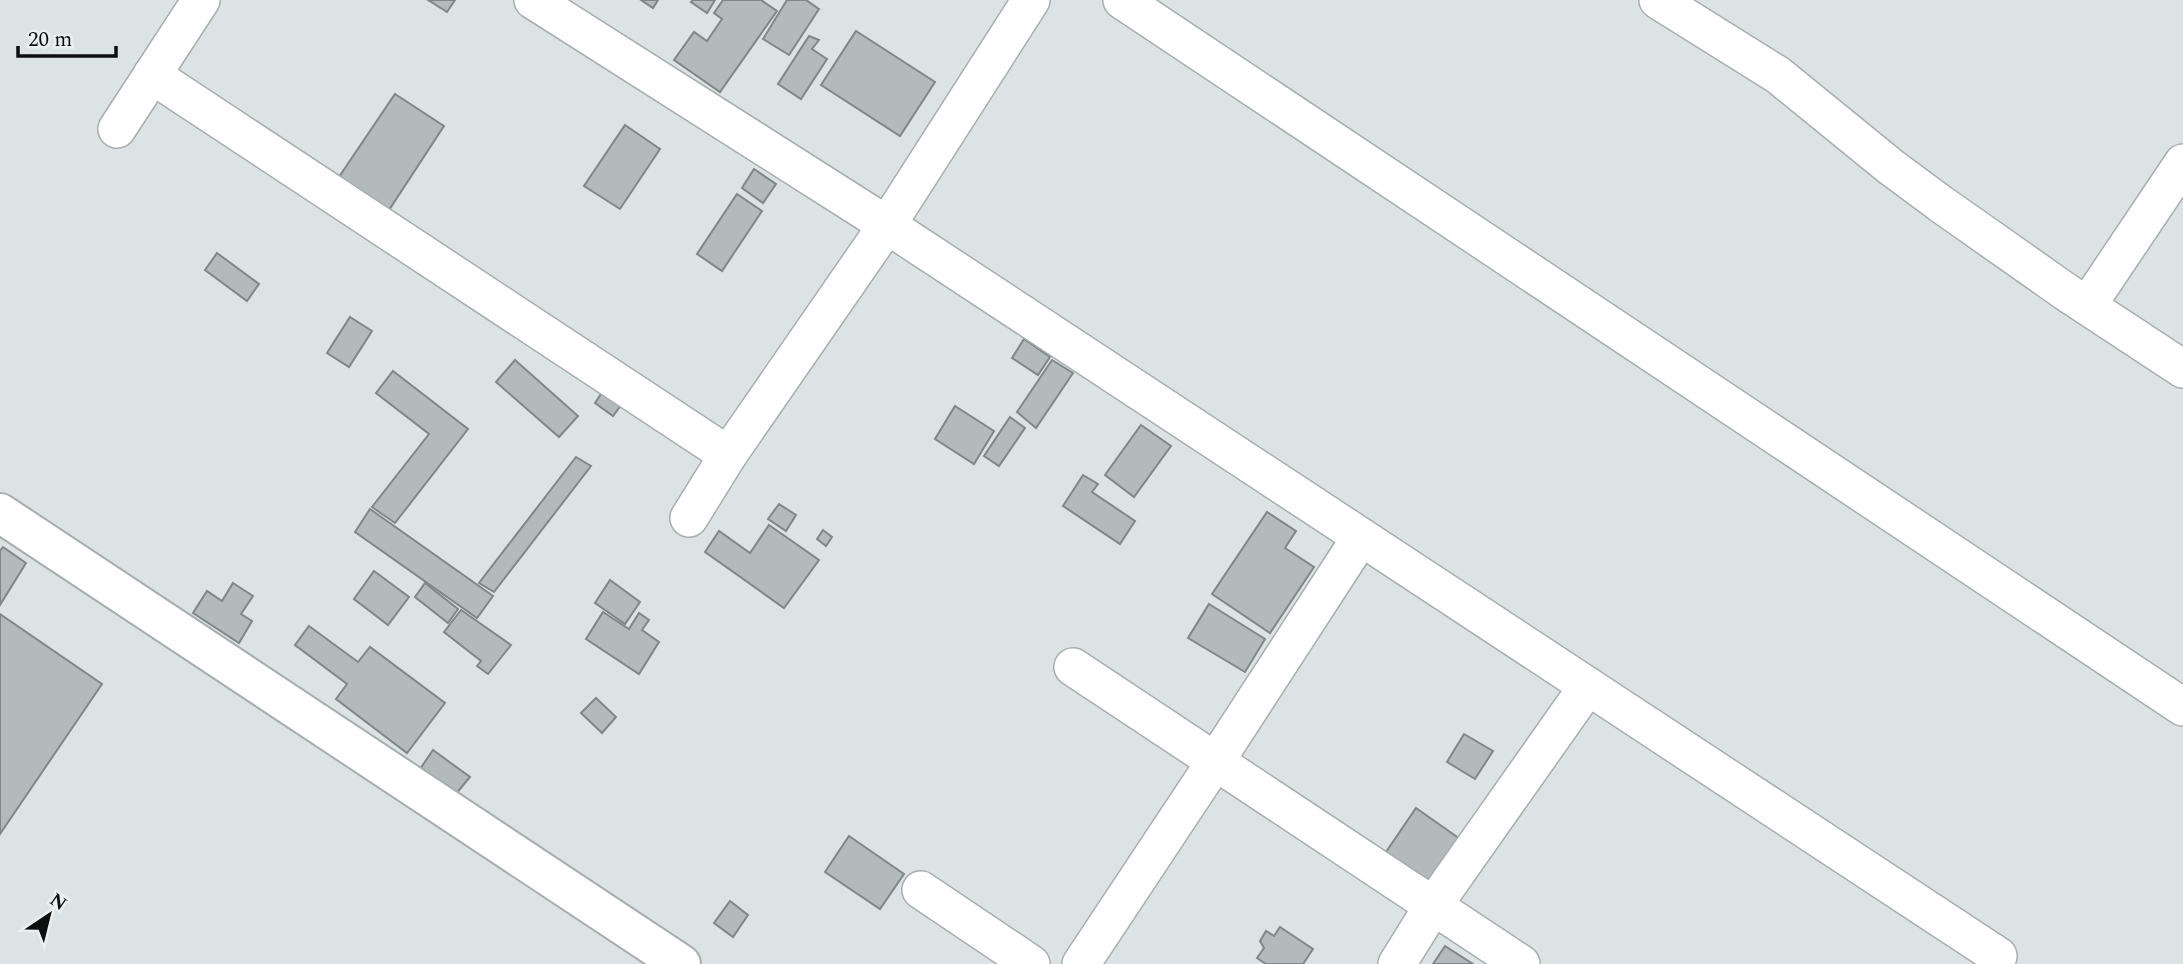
<svg xmlns="http://www.w3.org/2000/svg" width="2183" height="964" font-family="Spectral,serif">
<rect width="100%" height="100%" fill="#dce3e4"/>
<!-- building -->
<g fill="#b3babb" stroke="#808788" stroke-width="2">
<polygon points="428,0 455,0 447,12"/>
<polygon points="641,0 658,0 653,8"/>
<polygon points="693,0 715,0 707,13 691,2"/>
<polygon points="723,0 761,0 777,11 720,92 674,60 694,32 707,41 722,19 714,13"/>
<polygon points="787,0 806,0 819,9 789,55 763,39"/>
<polygon points="856,31 935,82 900,136 821,85"/>
<polygon points="809,36 819,40 812,49 827,59 801,99 778,84"/>
<polygon points="395,94 444,126 389,210 339,177"/>
<polygon points="625,125 660,149 620,209 584,186"/>
<polygon points="754,169 776,184 763,203 742,188"/>
<polygon points="737,194 762,211 722,271 697,254"/>
<polygon points="217,253 259,284 247,301 205,270"/>
<polygon points="350,317 372,331 349,367 327,353"/>
<polygon points="1024,339 1050,357 1038,375 1012,358"/>
<polygon points="515,360 578,416 559,437 496,382"/>
<polygon points="1052,360 1073,373 1036,428 1017,412"/>
<polygon points="393,371 468,429 395,523 372,507 429,434 376,393"/>
<polygon points="605,388 624,401 613,416 595,403"/>
<polygon points="955,406 994,431 974,464 935,439"/>
<polygon points="1010,417 1025,428 999,466 984,456"/>
<polygon points="1141,425 1171,446 1134,497 1105,475"/>
<polygon points="576,457 591,466 494,592 479,583"/>
<polygon points="1083,475 1098,484 1092,492 1135,521 1120,544 1063,506"/>
<polygon points="779,504 796,515 786,531 768,519"/>
<polygon points="370,509 493,596 477,618 355,532"/>
<polygon points="1267,512 1296,531 1285,548 1314,567 1270,633 1212,594"/>
<polygon points="769,525 819,560 784,608 705,552 719,531 750,553"/>
<polygon points="823,530 832,537 826,546 817,539"/>
<polygon points="3,547 26,563 0,605 0,551"/>
<polygon points="374,571 409,597 388,625 354,599"/>
<polygon points="610,580 640,602 625,624 595,603"/>
<polygon points="233,583 253,596 241,614 252,621 239,643 193,613 207,591 222,601"/>
<polygon points="425,583 458,609 448,623 415,597"/>
<polygon points="1209,604 1265,639 1245,672 1188,638"/>
<polygon points="461,610 511,645 488,674 477,666 481,661 444,632"/>
<polygon points="603,612 629,629 639,613 649,620 642,630 659,642 639,674 586,639"/>
<polygon points="0,614 102,684 0,834"/>
<polygon points="309,626 358,662 370,647 445,703 407,753 336,699 347,684 295,645"/>
<polygon points="596,698 616,717 602,733 581,713"/>
<polygon points="1464,734 1493,751 1475,779 1447,762"/>
<polygon points="433,750 470,777 456,794 420,769"/>
<polygon points="1416,808 1460,839 1430,883 1386,852"/>
<polygon points="849,836 904,874 880,909 825,872"/>
<polygon points="730,901 748,915 733,937 714,923"/>
<polygon points="1280,927 1313,949 1303,964 1266,964 1257,958 1264,948 1260,941 1266,931 1274,936"/>
<polygon points="1445,946 1473,964 1433,964"/>
</g>
<g fill="none" stroke-linecap="round" stroke-linejoin="round">
<defs>
<g id="minor">
<polyline points="533,0 887,225 1998,956"/>
<polyline points="1122,0 2183,707"/>
<polyline points="1658,0 1778,75 1891,167 1941,204 2066,292 2183,369"/>
<polyline points="152,75 728,455"/>
<polyline points="117,129 201,0"/>
<polyline points="2087,306 2183,163"/>
<polyline points="689,518 728,455 887,225 1031,0"/>
<polyline points="1073,667 1521,964"/>
<polyline points="921,890 1031,964"/>
<polyline points="1081,964 1215,762 1361,537"/>
<polyline points="1397,964 1433,906 1588,686"/>
</g>
<polyline id="tertiary" points="0,513 681,964"/>
</defs>
<!-- minor casing -->
<use href="#minor" stroke="#a7aeaf" stroke-width="40"/>
<!-- tertiary casing -->
<use href="#tertiary" stroke="#a7aeaf" stroke-width="42"/>
<!-- minor -->
<use href="#minor" stroke="#fff" stroke-width="37"/>
<!-- tertiary -->
<use href="#tertiary" stroke="#fff" stroke-width="38"/>
</g>
<!-- north arrow -->
<g transform="translate(49 915) rotate(35)" stroke="#e9f0f1" stroke-width="5" paint-order="stroke">
<path d="M0-5L12 26L0 18L-12 26Z" fill="#0d0f0f"/>
<text y="-10" font-size="19" font-weight="bold" text-anchor="middle" fill="#0d0f0f">N</text>
</g>
<!-- scale -->
<path d="M18 46v10h98v-10" fill="none" stroke="#0d0f0f" stroke-width="3.5"/>
<text x="28" y="46" font-size="21" fill="#0d0f0f" stroke="#e9f0f1" stroke-width="5" paint-order="stroke">20 m</text>
</svg>
